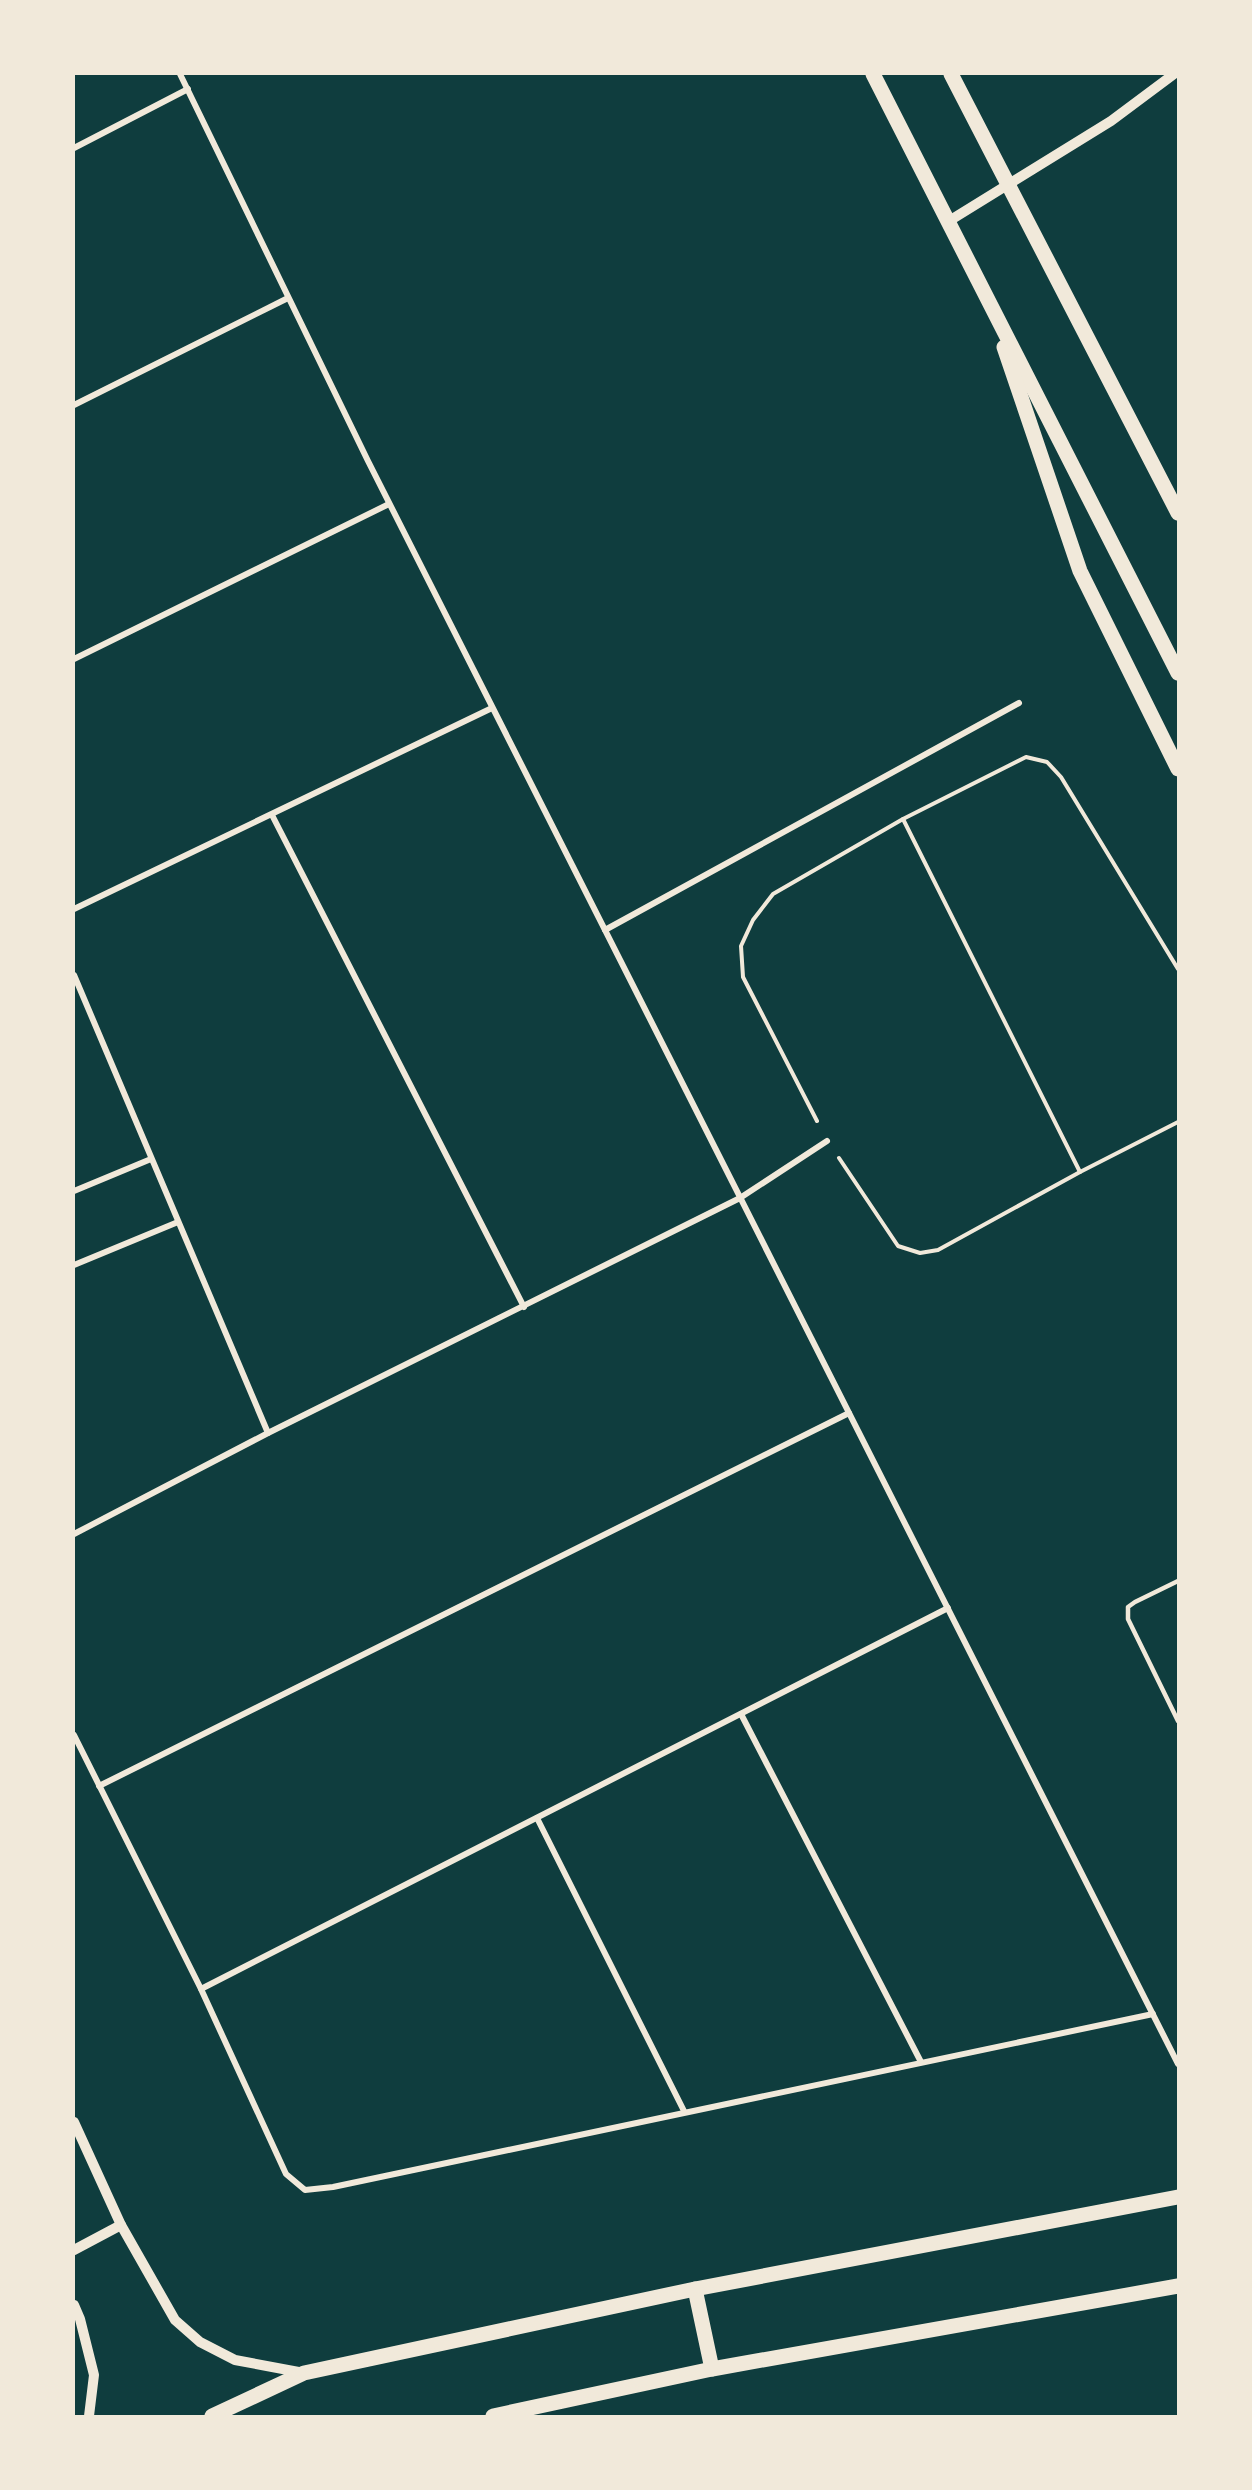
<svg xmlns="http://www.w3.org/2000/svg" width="1252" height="2490" font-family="'Public Sans',sans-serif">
<rect width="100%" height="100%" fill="#0f3d3e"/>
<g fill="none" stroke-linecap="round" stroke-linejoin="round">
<!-- path -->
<g stroke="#f1e9da" stroke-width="4">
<polyline points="903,819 1080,1172"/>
<polyline points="817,1121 743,977 741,946 753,920 773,894 903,819 1026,757 1047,762 1061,777 1178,969"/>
<polyline points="839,1158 898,1246 920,1253 938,1250 1080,1172 1178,1122"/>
</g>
<!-- service -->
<polyline stroke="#f1e9da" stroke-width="4.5" points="1178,1581 1135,1602 1128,1607 1128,1619 1178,1721"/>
<!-- minor -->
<g stroke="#f1e9da" stroke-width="6">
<polyline points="180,74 368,461 1178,2064"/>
<polyline points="74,148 188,89"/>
<polyline points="74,405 288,298"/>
<polyline points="74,659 389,504"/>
<polyline points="272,815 524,1307"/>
<polyline points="74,909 492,708"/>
<polyline points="605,930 1019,703"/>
<polyline points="74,975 268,1433"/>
<polyline points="74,1191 151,1159"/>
<polyline points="74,1265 178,1222"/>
<polyline points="74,1534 268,1433 740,1198 827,1141"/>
<polyline points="741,1714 921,2062"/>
<polyline points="74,1735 201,1989 286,2174 305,2190 333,2187 1153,2014"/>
<polyline points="99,1786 849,1413"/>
<polyline points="537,1818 684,2111"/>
<polyline points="201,1989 948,1608"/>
</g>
<!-- tertiary -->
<g stroke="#f1e9da" stroke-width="10">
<polyline points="949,221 1111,121 1174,74"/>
<polyline points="74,2122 121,2225 175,2320 200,2342 235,2360 304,2373"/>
<polyline points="74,2250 121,2225"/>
<polyline points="74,2305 80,2319 94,2375 89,2416"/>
</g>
<!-- primary -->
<g stroke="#f1e9da" stroke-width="15">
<polyline points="873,74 1178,673"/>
<polyline points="951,74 1178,513"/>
<polyline points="1004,347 1080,571 1178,769"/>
<polyline points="695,2289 712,2369"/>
<polyline points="212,2416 304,2373 695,2289 1178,2197"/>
<polyline points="493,2416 712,2369 1178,2286"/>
</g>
</g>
<!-- border -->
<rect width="1252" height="2490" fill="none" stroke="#f1e9da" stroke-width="150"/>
</svg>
